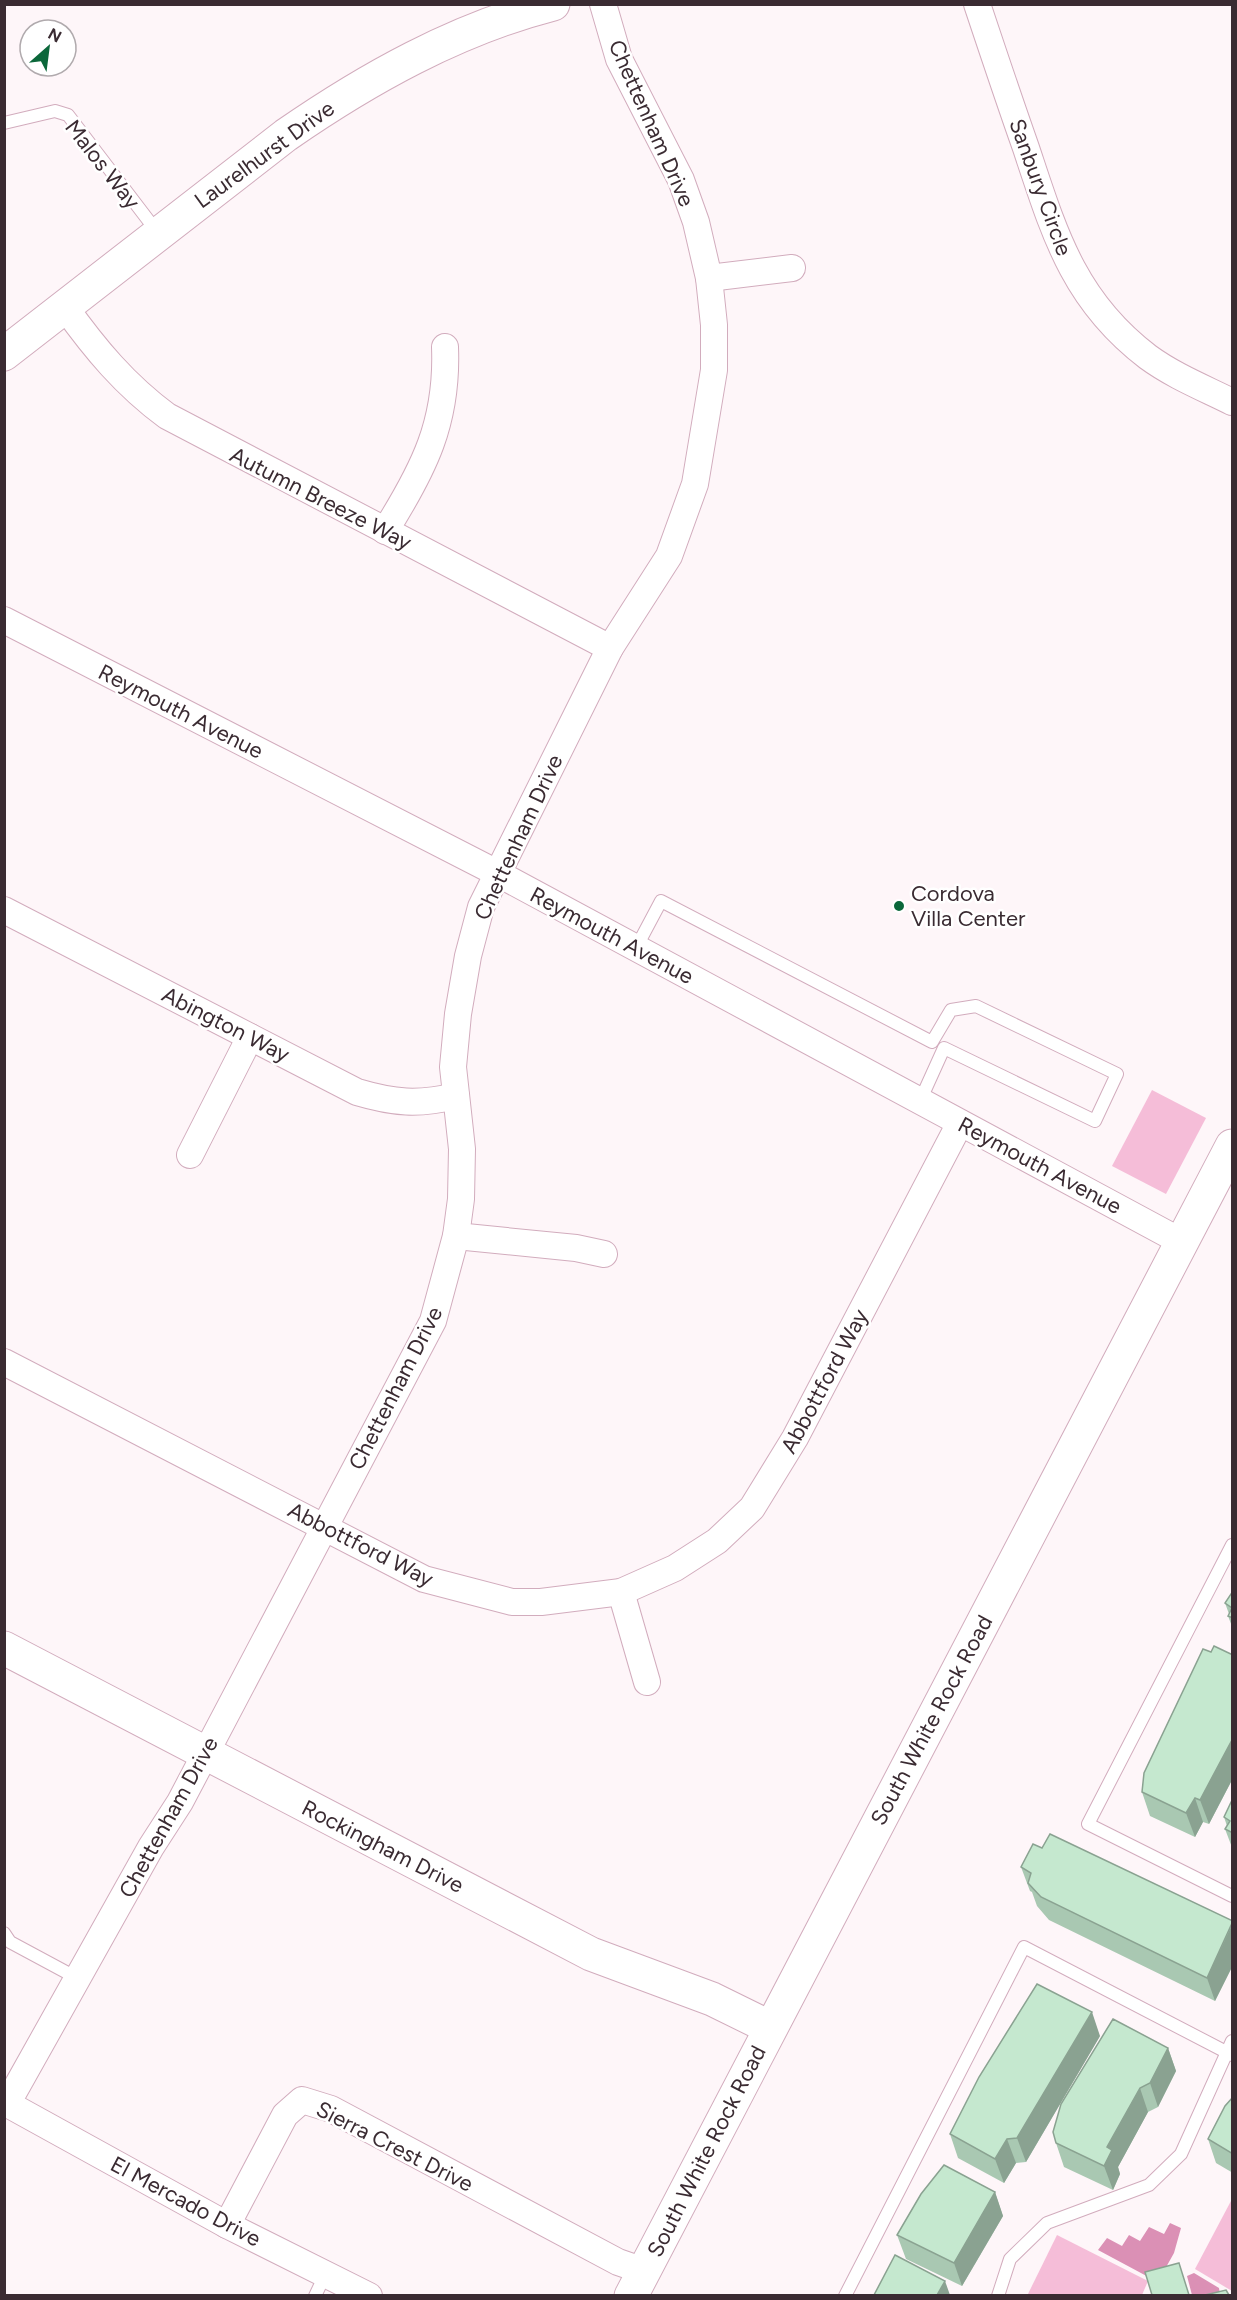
<svg xmlns="http://www.w3.org/2000/svg" width="1237" height="2300" font-family="Figtree,sans-serif">
<rect width="100%" height="100%" fill="#fef6f9"/>
<!-- green -->
<g fill="#f5bdd8">
<polygon points="1152,1090 1206,1118 1166,1194 1112,1166"/>
<polygon points="1232,2199 1232,2291 1195,2269"/>
<polygon points="1057,2235 1148,2281 1142,2295 1027,2296"/>
</g>
<!-- water -->
<g fill="#db90b5">
<polygon points="1170,2223 1181,2228 1174,2253 1160,2278 1154,2280 1098,2250 1107,2238 1122,2246 1129,2235 1140,2241 1149,2227 1164,2234"/>
<polygon points="1194,2273 1219,2288 1220,2295 1192,2295 1187,2276"/>
</g>
<g fill="none" stroke-linecap="round" stroke-linejoin="round">
<defs>
<g id="lane">
<polyline points="4,123 55,111 68,115 158,233"/>
<polyline points="636,948 661,901 932,1042 951,1010 976,1006 1117,1074 1095,1121 944,1048 920,1101"/>
<polyline points="1232,1545 1088,1824 1232,1896"/>
<polyline points="4,1933 10,1942 77,1978"/>
<polyline points="315,2296 326,2273"/>
<polyline points="845,2296 1024,1947 1232,2055"/>
<polyline points="998,2296 1010,2259 1047,2223 1149,2185 1181,2154 1232,2041"/>
</g>
<g id="street">
<path d="M977,4C993,52 1009,100 1026,148C1054,232 1073,300 1148,357C1174,376 1204,388 1232,402"/>
<polyline points="709,278 792,268"/>
<path d="M65,307C95,349 125,385 167,416L610,648"/>
<path d="M385,531C424,469 448,422 445,347"/>
<polyline points="4,620 497,873 1182,1242"/>
<path d="M4,910L357,1092C394,1103 418,1105 456,1096"/>
<polyline points="190,1155 250,1037"/>
<polyline points="456,1236 576,1248 604,1254"/>
<polyline points="4,1362 424,1579 512,1602 541,1602 621,1592 675,1568 717,1541 752,1508 795,1438 960,1123"/>
<polyline points="621,1592 647,1682"/>
<polyline points="4,2102 227,2225 369,2296"/>
<polyline points="7,2104 151,1847 180,1802 433,1321 456,1236 461,1199 462,1149 453,1067 458,1014 468,956 481,907 610,648 669,556 695,484 714,370 714,325 709,278 696,222 681,180 619,59 603,4"/>
<polyline points="227,2225 285,2115 302,2100 331,2109 618,2262 644,2271"/>
</g>
<g id="secondary">
<path d="M4,354L286,135C367,79 456,29 553,4"/>
<polyline points="4,1648 591,1954 712,1999 769,2027"/>
<polyline points="631,2296 1232,1146"/>
</g>
</defs>
<!-- lane casing -->
<use href="#lane" stroke="#d2acbd" stroke-width="14"/>
<!-- street casing -->
<use href="#street" stroke="#d2acbd" stroke-width="28"/>
<!-- secondary casing -->
<use href="#secondary" stroke="#d2acbd" stroke-width="35"/>
<!-- lane -->
<use href="#lane" stroke="#fff" stroke-width="12"/>
<!-- street -->
<use href="#street" stroke="#fff" stroke-width="26"/>
<!-- secondary -->
<use href="#secondary" stroke="#fff" stroke-width="33"/>
</g>
<!-- wall -->
<g fill="#a9c8b2">
<polygon points="1233,1591 1233,1629 1228,1616 1229,1614 1225,1603"/>
<polygon points="1211,1652 1233,1655 1233,1778 1209,1824 1203,1822 1195,1837 1150,1816 1142,1792"/>
<polygon points="1233,1798 1233,1850 1225,1829 1227,1826 1224,1817"/>
<polygon points="1021,1867 1233,1921 1233,1965 1215,2001 1049,1920 1037,1906 1032,1892 1030,1891"/>
<polygon points="1100,2036 1026,2162 1016,2163 1004,2183 958,2158 950,2134"/>
<polygon points="1168,2048 1176,2071 1158,2107 1148,2112 1118,2167 1120,2174 1113,2190 1064,2167 1056,2143"/>
<polygon points="1233,2097 1233,2173 1216,2163 1208,2139"/>
<polygon points="995,2192 1003,2216 962,2286 906,2259 897,2235"/>
</g>
<!-- shaded-wall -->
<g fill="#8aa291">
<polygon points="1233,1738 1233,1778 1209,1824 1200,1800"/>
<polygon points="1195,1798 1203,1822 1195,1837 1186,1813"/>
<polygon points="1233,1923 1233,1965 1215,2001 1207,1978"/>
<polygon points="1092,2012 1100,2036 1026,2162 1017,2138"/>
<polygon points="1168,2048 1176,2071 1158,2107 1150,2083"/>
<polygon points="1140,2088 1148,2112 1118,2167 1120,2174 1113,2190 1104,2166 1107,2147"/>
<polygon points="1007,2139 1016,2163 1004,2183 995,2159"/>
<polygon points="995,2192 1003,2216 962,2286 954,2263"/>
<polygon points="945,2281 950,2295 937,2295"/>
</g>
<!-- building -->
<g fill="#c5e8cf" stroke="#8aa291" stroke-width="1.5">
<polygon points="1233,1591 1233,1618 1228,1616 1232,1608 1225,1603"/>
<polygon points="1214,1646 1233,1655 1233,1738 1200,1800 1195,1798 1186,1813 1142,1792 1144,1773 1203,1649 1211,1652"/>
<polygon points="1233,1798 1233,1833 1225,1829 1230,1821 1224,1817"/>
<polygon points="1050,1834 1233,1921 1207,1978 1041,1897 1028,1883 1031,1873 1021,1867 1033,1844 1042,1848"/>
<polygon points="1037,1984 1092,2012 1017,2138 1007,2139 995,2159 950,2134 979,2077"/>
<polygon points="1113,2019 1168,2048 1150,2083 1140,2088 1107,2147 1112,2150 1104,2166 1056,2143 1053,2132 1061,2104"/>
<polygon points="1233,2097 1233,2154 1208,2139 1225,2106"/>
<polygon points="944,2165 995,2192 954,2263 897,2235 921,2194"/>
<polygon points="895,2255 945,2281 937,2295 874,2295"/>
<polygon points="1179,2263 1189,2295 1152,2295 1145,2272"/>
<polygon points="1226,2290 1229,2295 1205,2295"/>
</g>
<!-- markers -->
<circle fill="#0b673a" stroke="#fff" stroke-width="2" cx="899" cy="906" r="6"/>
<g text-anchor="middle" stroke-width="5" stroke-linejoin="round" paint-order="stroke">
<!-- street labels -->
<g font-size="22" fill="#3a2b32" stroke="#fff">
<text transform="translate(652 123) rotate(66)" y="8">Chettenham Drive</text>
<text transform="translate(264 154) rotate(-36)" y="8">Laurelhurst Drive</text>
<text transform="translate(103 164) rotate(52)" y="8">Malos Way</text>
<text transform="translate(1041 187) rotate(70)" y="8">Sanbury Circle</text>
<text transform="translate(321 498) rotate(27)" y="8">Autumn Breeze Way</text>
<text transform="translate(181 711) rotate(27)" y="8">Reymouth Avenue</text>
<text transform="translate(518 837) rotate(-65)" y="8">Chettenham Drive</text>
<text transform="translate(612 935) rotate(28)" y="8">Reymouth Avenue</text>
<text transform="translate(226 1024) rotate(27)" y="8">Abington Way</text>
<text transform="translate(1040 1165) rotate(28)" y="8">Reymouth Avenue</text>
<text transform="translate(824 1381) rotate(-62)" y="8">Abbottford Way</text>
<text transform="translate(395 1388) rotate(-63)" y="8">Chettenham Drive</text>
<text transform="translate(361 1544) rotate(27)" y="8">Abbottford Way</text>
<text transform="translate(931 1720) rotate(-62)" y="8">South White Rock Road</text>
<text transform="translate(168 1817) rotate(-61)" y="8">Chettenham Drive</text>
<text transform="translate(383 1846) rotate(27)" y="8">Rockingham Drive</text>
<text transform="translate(395 2146) rotate(27)" y="8">Sierra Crest Drive</text>
<text transform="translate(706 2151) rotate(-63)" y="8">South White Rock Road</text>
<text transform="translate(186 2201) rotate(28)" y="8">El Mercado Drive</text>
</g>
<!-- poi labels -->
<g font-size="22" fill="#3a2b32" stroke="#fff" text-anchor="start">
<text x="911" y="901">Cordova<tspan x="911" dy="25">Villa Center</tspan></text>
</g>
</g>
<!-- border -->
<rect width="1237" height="2300" fill="none" stroke="#3a2b32" stroke-width="12"/>
<!-- north arrow -->
<g transform="translate(48 48) rotate(28)"><circle r="28" fill="#ffffff" stroke="#b0aaad" stroke-width="1.5"/>
<path d="M0-4.5L10 22L0 15L-10 22Z" fill="#0b673a"/>
<text y="-9" font-size="16" font-weight="bold" text-anchor="middle" fill="#3a2b32">N</text>
</g>
</svg>
